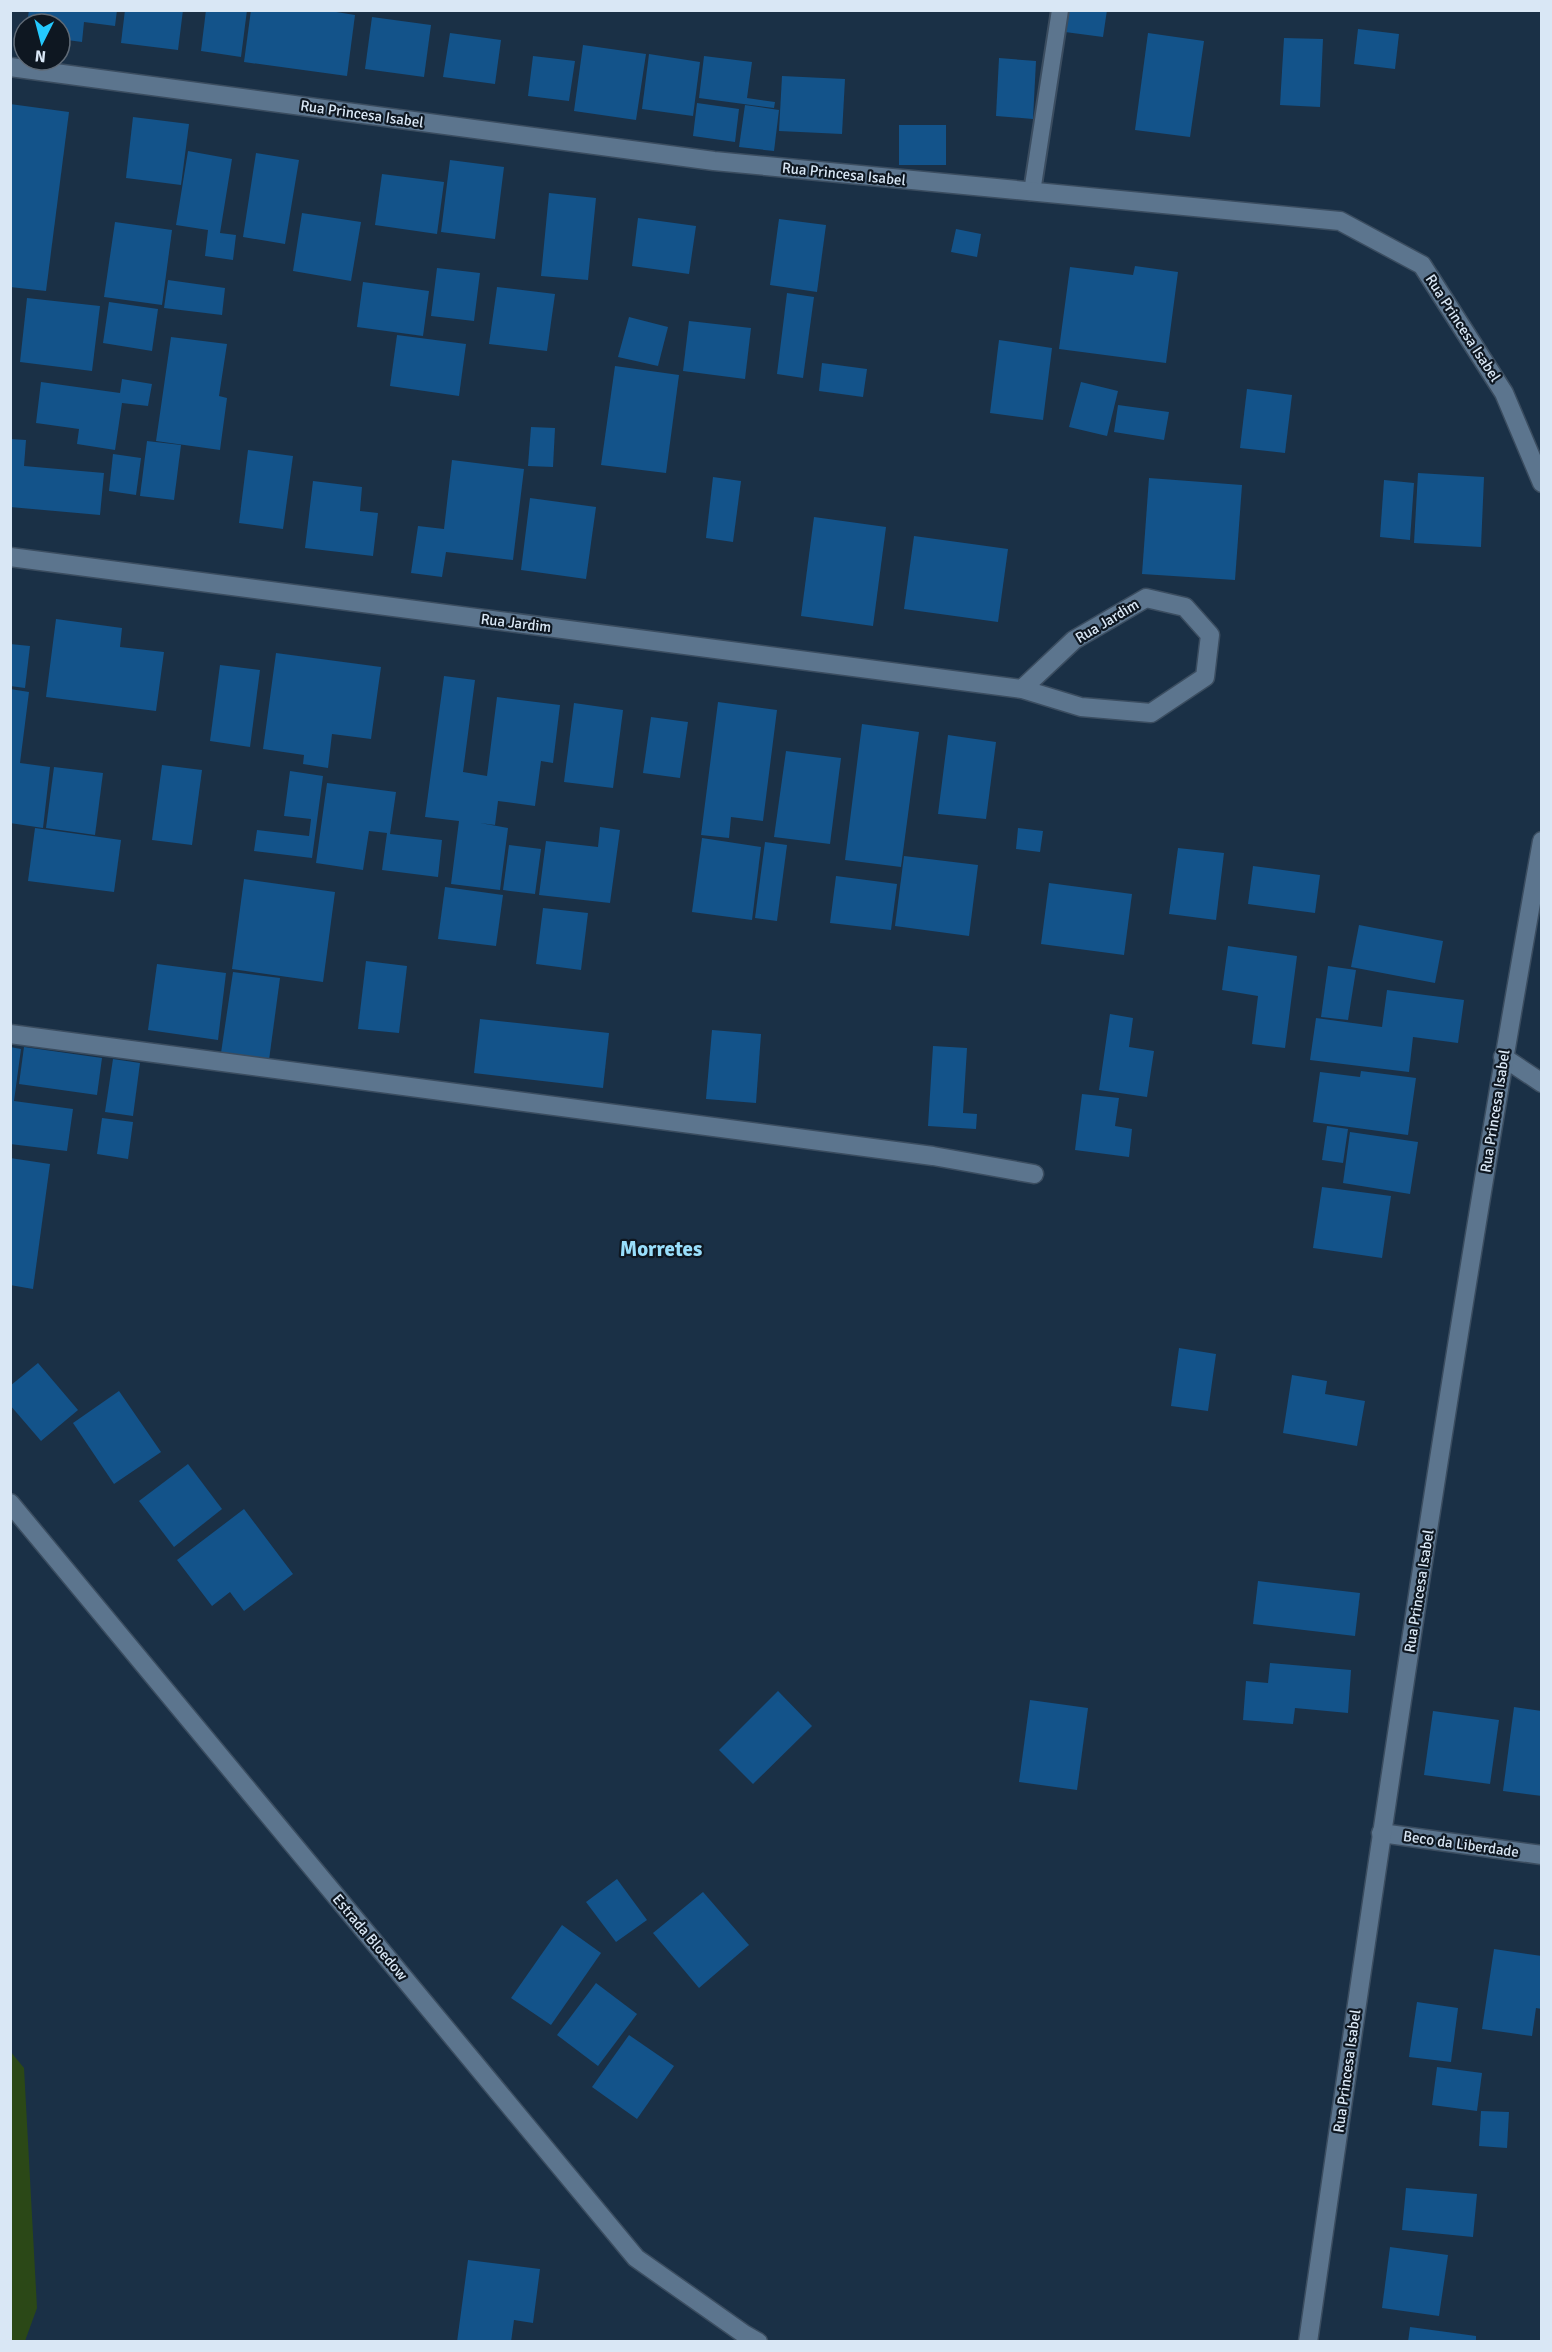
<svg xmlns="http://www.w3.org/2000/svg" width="1552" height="2352" font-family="Signika,sans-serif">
<rect width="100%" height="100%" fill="#1a3046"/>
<!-- green -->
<polygon fill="#2b4817" points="10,2051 24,2068 37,2308 25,2341 11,2341"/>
<!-- building -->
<g fill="#13538a">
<polygon points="29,10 117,10 115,26 84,22 82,42 60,39 60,24 27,24"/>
<polygon points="125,10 183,10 178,50 121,43"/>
<polygon points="206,10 247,10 241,57 201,51"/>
<polygon points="251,10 324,10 355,15 347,76 244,62"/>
<polygon points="1068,10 1107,10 1103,37 1065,32"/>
<polygon points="372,17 431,25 424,77 365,69"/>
<polygon points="1358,29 1399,34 1395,69 1354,64"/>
<polygon points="450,33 501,40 495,84 443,77"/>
<polygon points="1148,33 1204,41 1190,137 1135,130"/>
<polygon points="1284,38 1323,39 1320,107 1280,105"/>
<polygon points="583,45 646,54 636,120 574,111"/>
<polygon points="649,54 700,62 693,116 642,109"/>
<polygon points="533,56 575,61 569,101 528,96"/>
<polygon points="704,56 752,62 747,98 775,102 774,108 699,98"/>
<polygon points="999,58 1036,61 1033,119 996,116"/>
<polygon points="782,76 845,79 842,134 779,131"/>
<polygon points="697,103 739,109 735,142 693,136"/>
<polygon points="10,104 69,112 46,291 10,287"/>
<polygon points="745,105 779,110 774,151 739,147"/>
<polygon points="133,117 189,124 181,185 126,178"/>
<rect x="899" y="125" width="47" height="40"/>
<polygon points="188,151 232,159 220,233 236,235 233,260 205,256 208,230 176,225"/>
<polygon points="256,153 299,160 285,244 243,237"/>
<polygon points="450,160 504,167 495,239 441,232"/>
<polygon points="382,174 444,182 437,234 375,225"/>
<polygon points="549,193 596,198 588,280 541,276"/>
<polygon points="302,213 361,222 351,281 293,271"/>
<polygon points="638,218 696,226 689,274 632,266"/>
<polygon points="779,219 826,225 817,292 770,285"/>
<polygon points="115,222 172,230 162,305 104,297"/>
<polygon points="956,229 981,234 977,257 951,252"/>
<polygon points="1135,266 1178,272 1166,363 1059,349 1070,267 1133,275"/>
<polygon points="437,268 480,273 474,321 431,316"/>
<polygon points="168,280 225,288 222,315 164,308"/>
<polygon points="363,282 429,291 423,336 357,327"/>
<polygon points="497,287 555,294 547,351 489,344"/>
<polygon points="787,293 814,297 803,378 777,374"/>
<polygon points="27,298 100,306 92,371 20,362"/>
<polygon points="109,302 158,309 152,351 103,343"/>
<polygon points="629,317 668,327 658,366 618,357"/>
<polygon points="689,321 751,328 745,379 683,371"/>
<polygon points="397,335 466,344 459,396 390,386"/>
<polygon points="171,337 227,344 219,396 227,398 220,450 156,441"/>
<polygon points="999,340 1052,348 1043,420 990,413"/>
<polygon points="822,363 867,369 863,397 819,391"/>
<polygon points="615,366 679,375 666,473 601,465"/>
<polygon points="122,379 152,384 148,406 122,403 115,450 77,444 79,429 36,423 41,382 120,393"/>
<polygon points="1081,382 1118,391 1107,436 1069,427"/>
<polygon points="1247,389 1292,395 1285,453 1240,448"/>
<polygon points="1118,405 1169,412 1164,440 1114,432"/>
<polygon points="531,427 555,428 553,467 528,466"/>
<polygon points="10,439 26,440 24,466 104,473 100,515 10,507"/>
<polygon points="147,441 181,445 174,500 140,496"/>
<polygon points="248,450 293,456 283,529 239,523"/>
<polygon points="113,454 141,458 136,495 109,491"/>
<polygon points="452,460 524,469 513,560 446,552 442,577 411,573 418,526 444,529"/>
<polygon points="1418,473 1484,477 1481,547 1414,543"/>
<polygon points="713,477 741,481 733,542 706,538"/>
<polygon points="1149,478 1242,485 1235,580 1142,574"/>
<polygon points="1384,480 1414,483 1410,540 1380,537"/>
<polygon points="313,481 362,487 360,511 378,513 373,556 305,548"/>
<polygon points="530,498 596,507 586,579 521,570"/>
<polygon points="814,517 886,527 873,626 801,616"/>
<polygon points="914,536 1008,549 998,622 904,609"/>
<polygon points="56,619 122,628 120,647 164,652 156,711 46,697"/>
<polygon points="10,644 30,646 25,688 10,686"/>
<polygon points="276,653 381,667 371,739 332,734 328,768 303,764 304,755 263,749"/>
<polygon points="220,665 260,670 250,747 210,741"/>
<polygon points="444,676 475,680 463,772 487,776 497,697 560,705 553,763 541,761 535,806 498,801 495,825 480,823 508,828 500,890 451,884 459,821 425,817"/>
<polygon points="10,689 29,692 20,763 50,767 43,828 10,823"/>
<polygon points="718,702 777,710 763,821 731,817 729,838 701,835"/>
<polygon points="574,703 623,710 613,788 564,782"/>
<polygon points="651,717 688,722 680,778 643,773"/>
<polygon points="862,724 919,732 901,867 845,860"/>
<polygon points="948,735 996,742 986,819 938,814"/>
<polygon points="786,751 841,758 830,844 774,837"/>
<polygon points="162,765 202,770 192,845 152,840"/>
<polygon points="54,767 103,773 95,835 46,828"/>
<polygon points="290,771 323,776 312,858 254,851 257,830 309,836 311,819 284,816"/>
<polygon points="327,783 396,792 390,834 442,840 438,877 382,870 387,833 369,831 363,870 316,863"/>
<polygon points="600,827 620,830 610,903 539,895 546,841 598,847"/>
<polygon points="35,828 121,840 114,892 28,881"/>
<polygon points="1018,828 1043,831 1040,852 1016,849"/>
<polygon points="702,838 761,847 752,920 692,912"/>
<polygon points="765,842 787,845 777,921 755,918"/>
<polygon points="509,845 541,849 535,894 503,890"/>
<polygon points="1178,848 1224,853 1216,920 1169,914"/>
<polygon points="904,856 978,865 969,936 895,926"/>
<polygon points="1253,866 1320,875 1315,913 1248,904"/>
<polygon points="836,876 897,884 891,930 830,923"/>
<polygon points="244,879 335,892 323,982 232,969"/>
<polygon points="1049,883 1132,894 1124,955 1041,944"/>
<polygon points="445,887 503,895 496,946 438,939"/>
<polygon points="543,908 588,913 581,970 536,964"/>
<polygon points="1359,925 1443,941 1435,983 1351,967"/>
<polygon points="1228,946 1297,956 1285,1048 1252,1044 1258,996 1222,990"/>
<polygon points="366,961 407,966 399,1033 358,1029"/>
<polygon points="157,964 226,973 218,1040 148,1030"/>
<polygon points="1328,966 1356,970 1348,1020 1321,1017"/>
<polygon points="233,972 280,978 269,1060 221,1053"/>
<polygon points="1387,990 1464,1000 1458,1043 1413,1037 1409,1072 1310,1060 1316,1018 1382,1027"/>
<polygon points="1110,1014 1133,1018 1129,1047 1154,1051 1147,1097 1099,1090"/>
<polygon points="480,1019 609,1033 603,1088 474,1073"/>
<polygon points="712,1030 761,1034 756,1103 706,1099"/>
<polygon points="933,1046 967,1048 963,1113 977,1114 976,1129 928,1126"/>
<polygon points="10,1047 21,1049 14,1101 73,1109 67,1151 10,1144"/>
<polygon points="24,1047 102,1058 97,1095 19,1084"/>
<polygon points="113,1059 140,1063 133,1116 105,1112"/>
<polygon points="1361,1071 1416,1078 1408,1135 1313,1122 1320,1072 1360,1077"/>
<polygon points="1082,1094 1119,1098 1115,1126 1132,1129 1129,1157 1075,1150"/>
<polygon points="102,1118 133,1122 128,1159 97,1154"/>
<polygon points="1327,1126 1348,1129 1343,1163 1322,1160"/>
<polygon points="1350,1132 1418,1142 1410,1194 1343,1183"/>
<polygon points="10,1158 50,1164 33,1289 10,1285"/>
<polygon points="1322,1187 1391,1196 1382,1258 1313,1248"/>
<polygon points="1179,1348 1216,1354 1208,1411 1171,1406"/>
<polygon points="38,1363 78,1410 41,1441 10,1405 10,1386"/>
<polygon points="1292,1375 1327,1381 1325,1394 1365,1401 1357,1446 1283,1433"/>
<polygon points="119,1391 161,1452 114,1484 73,1423"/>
<polygon points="188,1464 222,1509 174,1547 139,1501"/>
<polygon points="244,1509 293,1574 244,1611 230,1592 212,1606 177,1560"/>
<polygon points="1258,1581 1360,1593 1355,1636 1253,1624"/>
<polygon points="1270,1663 1351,1670 1348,1713 1295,1708 1293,1724 1243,1720 1246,1681 1268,1683"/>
<polygon points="778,1691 812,1726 753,1784 719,1750"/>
<polygon points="1030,1700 1088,1708 1077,1790 1019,1782"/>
<polygon points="1514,1707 1542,1711 1542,1796 1503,1791"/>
<polygon points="1433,1711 1499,1720 1490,1784 1424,1775"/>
<polygon points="617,1879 647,1920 616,1942 586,1902"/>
<polygon points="703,1892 749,1945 699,1988 653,1933"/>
<polygon points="562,1925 601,1953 551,2025 511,1998"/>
<polygon points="1494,1949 1542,1956 1542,2009 1536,2008 1532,2036 1482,2029"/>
<polygon points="596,1983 637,2014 598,2066 557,2035"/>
<polygon points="1417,2002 1458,2008 1451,2062 1409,2057"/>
<polygon points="629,2035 674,2066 637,2119 592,2087"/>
<polygon points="1437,2067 1482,2073 1477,2111 1432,2105"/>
<polygon points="1481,2111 1509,2112 1507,2148 1479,2146"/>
<polygon points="1406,2188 1477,2194 1473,2237 1402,2230"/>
<polygon points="1390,2247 1448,2255 1439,2316 1382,2308"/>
<polygon points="468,2260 540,2269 533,2323 514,2320 511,2342 457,2342"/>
<polygon points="1410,2327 1476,2336 1476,2342 1408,2342"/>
</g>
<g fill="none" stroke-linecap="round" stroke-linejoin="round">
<defs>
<polyline id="lane" points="1032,192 1060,10"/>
<g id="street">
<polyline points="10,67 714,161 1340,221 1422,265 1504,393 1542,483"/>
<polyline points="10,557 1022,689 1081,707 1151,713 1205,677 1210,635 1185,607 1146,598 1074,640 1022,689"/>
<polyline points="10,1034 933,1156 1034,1174"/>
<polyline points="1503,1057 1542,1083"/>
<polyline points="10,1503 636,2258 744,2334 758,2342"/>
<polyline points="1381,1833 1542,1855"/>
<path d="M1308,2342C1380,1841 1453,1340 1542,841"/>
</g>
</defs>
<!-- lane casing -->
<use href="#lane" stroke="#3b4d60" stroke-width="20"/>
<!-- street casing -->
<use href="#street" stroke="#3b4d60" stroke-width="21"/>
<!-- lane -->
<use href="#lane" stroke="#5c758e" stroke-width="16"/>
<!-- street -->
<use href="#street" stroke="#5c758e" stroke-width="18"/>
</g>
<g text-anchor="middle" stroke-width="4.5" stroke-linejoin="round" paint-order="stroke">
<!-- street labels -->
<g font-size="15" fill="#d9e7f5" stroke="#0e1721">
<text transform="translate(362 114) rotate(8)" y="5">Rua Princesa Isabel</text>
<text transform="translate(844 174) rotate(6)" y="5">Rua Princesa Isabel</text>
<text transform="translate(1463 328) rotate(57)" y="5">Rua Princesa Isabel</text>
<text transform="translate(1107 621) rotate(-31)" y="5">Rua Jardim</text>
<text transform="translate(516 623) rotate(7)" y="5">Rua Jardim</text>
<text transform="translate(1495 1111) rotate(-81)" y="5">Rua Princesa Isabel</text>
<text transform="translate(1419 1591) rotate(-81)" y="5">Rua Princesa Isabel</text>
<text transform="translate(1461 1844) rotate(8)" y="5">Beco da Liberdade</text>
<text transform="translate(370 1937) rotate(50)" y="5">Estrada Bloedow</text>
<text transform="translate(1347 2071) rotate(-82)" y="5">Rua Princesa Isabel</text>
</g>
<!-- district labels -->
<g font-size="21" font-weight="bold" fill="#99defb" stroke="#0e1721">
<text x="661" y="1256">Morretes</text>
</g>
</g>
<!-- border -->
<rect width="1552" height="2352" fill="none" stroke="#d9e7f5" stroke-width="24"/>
<!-- north arrow -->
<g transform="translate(42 42) rotate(186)"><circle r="28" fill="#0e1721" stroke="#5f6a76" stroke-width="1.5"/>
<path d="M0-4.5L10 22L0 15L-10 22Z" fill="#24c9fe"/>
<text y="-9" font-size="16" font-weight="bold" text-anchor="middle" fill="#d9e7f5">N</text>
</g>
</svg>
